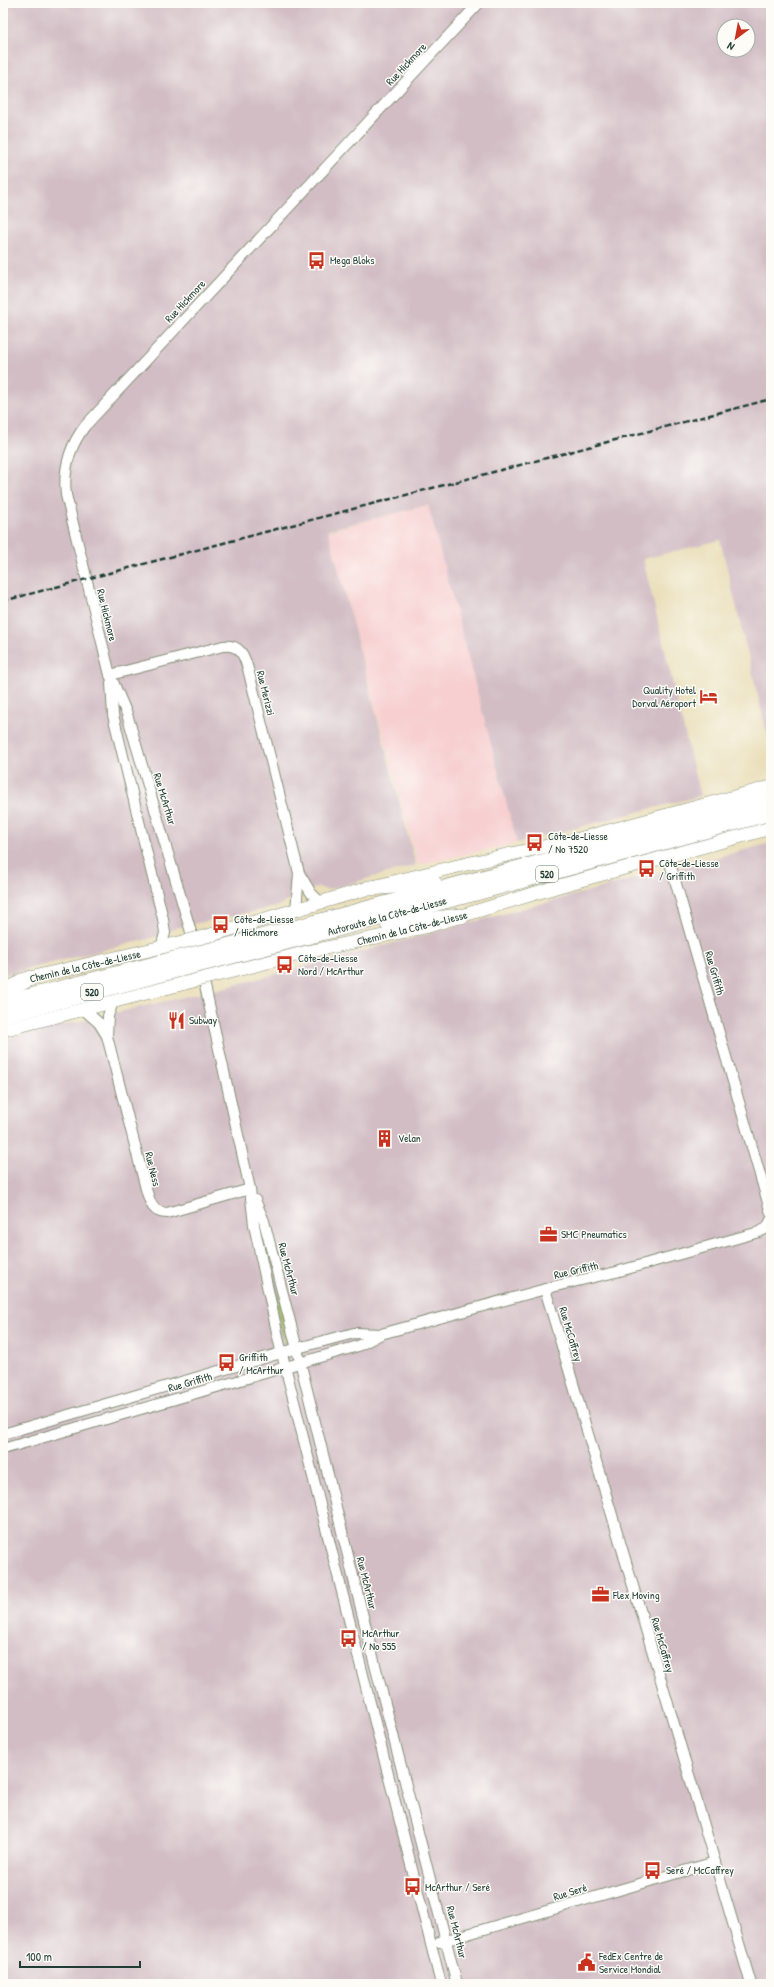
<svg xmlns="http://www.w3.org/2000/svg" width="774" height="1987" font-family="'Patrick Hand',sans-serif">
<rect width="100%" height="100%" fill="#fdfcf7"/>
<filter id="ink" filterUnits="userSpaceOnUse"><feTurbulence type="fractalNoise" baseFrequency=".025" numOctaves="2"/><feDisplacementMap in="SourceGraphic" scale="8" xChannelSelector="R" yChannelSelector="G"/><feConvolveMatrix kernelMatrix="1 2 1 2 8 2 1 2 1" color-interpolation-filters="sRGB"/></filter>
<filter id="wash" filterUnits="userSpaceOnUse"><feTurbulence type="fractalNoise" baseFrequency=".012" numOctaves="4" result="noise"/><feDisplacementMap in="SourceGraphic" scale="16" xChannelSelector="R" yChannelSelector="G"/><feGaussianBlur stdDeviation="0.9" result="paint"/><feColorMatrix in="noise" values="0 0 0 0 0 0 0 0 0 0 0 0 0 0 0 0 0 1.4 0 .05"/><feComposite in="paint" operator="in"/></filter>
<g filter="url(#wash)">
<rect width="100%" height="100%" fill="#eadfba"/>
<!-- built -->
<polygon fill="#f7cfd0" points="428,504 517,843 418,865 328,531"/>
<!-- industrial -->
<g fill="#d2bdc5" fill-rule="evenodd">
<path d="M3,3H771V750L720,540L643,559L700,796L517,843L428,505L328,530L416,865L327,890L318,887L291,896L289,900L276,907L179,927L156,937L3,975ZM724,26H748V50H724Z"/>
<polygon points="771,843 771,1984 3,1984 3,1039 231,986"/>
</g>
<!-- green -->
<polygon fill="#b5cd72" stroke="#6a8553" points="270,1265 290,1340 287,1343 284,1341 268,1266"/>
</g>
<g filter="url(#ink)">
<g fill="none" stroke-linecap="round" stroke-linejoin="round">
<defs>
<g id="minor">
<path d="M110,675L223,646C240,644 244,655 248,669L299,873L296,911"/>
<polyline points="111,683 113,715 163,919 165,933 161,948"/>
<polyline points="668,856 771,1213"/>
<polyline points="299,873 311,893 321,903"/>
<path d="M191,932L127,714L110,675L66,495C63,469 69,447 85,426L479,3"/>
<polyline points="205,986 250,1189 254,1225 280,1346 441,1984"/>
<path d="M113,1002L108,1016L107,1036L146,1189C150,1202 152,1213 167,1213L250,1189"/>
<polyline points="83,1009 99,1023 107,1036"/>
<polyline points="255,1200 264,1221 295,1341 374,1661 457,1984"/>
<polyline points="545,1289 751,1984"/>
<polyline points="3,1434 305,1346 354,1333 381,1334"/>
<polyline points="3,1449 358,1346 381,1334 560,1285 616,1272 759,1232 767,1228 771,1220"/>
<polyline points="440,1942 715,1862"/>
</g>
<g id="major">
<polyline points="211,935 369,888 462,865 579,839 771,787"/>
<polyline points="221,974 307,952 425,927 559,886 771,828"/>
<polyline points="21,980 175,944"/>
<polyline points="3,1030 185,983"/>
</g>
<g id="highway">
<polyline points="369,888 434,883"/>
<polyline points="388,924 461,916"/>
<polyline points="215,949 771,801"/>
<polyline points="217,960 476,893 771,813"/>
<polyline points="3,992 31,978"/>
<polyline points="3,1003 178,958"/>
<polyline points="3,1016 181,969"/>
</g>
</defs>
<!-- minor casing -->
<use href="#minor" stroke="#848e77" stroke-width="12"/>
<!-- major casing -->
<use href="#major" stroke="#848e77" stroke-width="14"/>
<!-- highway casing -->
<use href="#highway" stroke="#848e77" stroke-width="16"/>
<!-- minor -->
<use href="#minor" stroke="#fff" stroke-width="10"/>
<!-- major -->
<use href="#major" stroke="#fff" stroke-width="13"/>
<!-- highway -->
<use href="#highway" stroke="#fff" stroke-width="15"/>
<!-- rail -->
<polyline stroke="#1f3d34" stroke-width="2.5" stroke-dasharray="6 3" stroke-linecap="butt" points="3,601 771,399"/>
<defs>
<g id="major-bridge">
<polyline points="175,944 211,935"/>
<polyline points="185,983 221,974"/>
</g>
<g id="highway-bridge">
<polyline points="178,958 215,949"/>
<polyline points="181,969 217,960"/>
</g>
</defs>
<!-- major-bridge casing -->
<use href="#major-bridge" stroke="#848e77" stroke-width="14" stroke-linecap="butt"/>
<!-- highway-bridge casing -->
<use href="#highway-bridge" stroke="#848e77" stroke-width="16" stroke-linecap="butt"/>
<!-- major-bridge -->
<use href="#major-bridge" stroke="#fff" stroke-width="13"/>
<!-- highway-bridge -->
<use href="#highway-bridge" stroke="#fff" stroke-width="15"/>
</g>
</g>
<!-- icons -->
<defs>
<symbol id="bus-bare" viewBox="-9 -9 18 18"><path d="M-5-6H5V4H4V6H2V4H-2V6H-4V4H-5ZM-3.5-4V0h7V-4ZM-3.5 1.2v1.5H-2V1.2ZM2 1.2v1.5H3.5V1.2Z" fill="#c8321e" stroke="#fdfcf7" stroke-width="2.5" paint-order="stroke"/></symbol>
<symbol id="hotel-bare" viewBox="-9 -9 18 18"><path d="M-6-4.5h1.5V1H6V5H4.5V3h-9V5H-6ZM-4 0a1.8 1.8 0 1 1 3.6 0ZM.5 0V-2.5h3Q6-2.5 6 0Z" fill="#c8321e" stroke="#fdfcf7" stroke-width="2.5" paint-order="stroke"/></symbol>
<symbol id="restaurant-bare" viewBox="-9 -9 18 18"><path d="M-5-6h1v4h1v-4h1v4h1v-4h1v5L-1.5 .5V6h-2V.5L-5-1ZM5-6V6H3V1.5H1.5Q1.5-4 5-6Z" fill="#c8321e" stroke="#fdfcf7" stroke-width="2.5" paint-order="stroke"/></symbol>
<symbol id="building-bare" viewBox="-9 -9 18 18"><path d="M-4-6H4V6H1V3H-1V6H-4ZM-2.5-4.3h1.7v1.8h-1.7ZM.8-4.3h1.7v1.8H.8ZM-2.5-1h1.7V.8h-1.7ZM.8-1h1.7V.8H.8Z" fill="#c8321e" stroke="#fdfcf7" stroke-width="2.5" paint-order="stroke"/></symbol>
<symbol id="office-bare" viewBox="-9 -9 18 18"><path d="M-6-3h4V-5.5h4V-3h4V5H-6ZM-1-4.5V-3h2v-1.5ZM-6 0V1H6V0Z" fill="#c8321e" stroke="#fdfcf7" stroke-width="2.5" paint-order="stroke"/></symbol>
<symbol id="civic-bare" viewBox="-9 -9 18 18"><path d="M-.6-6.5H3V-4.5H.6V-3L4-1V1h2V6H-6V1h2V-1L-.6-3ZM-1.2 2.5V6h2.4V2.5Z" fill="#c8321e" stroke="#fdfcf7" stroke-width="2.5" paint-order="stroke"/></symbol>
</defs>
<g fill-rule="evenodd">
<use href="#bus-bare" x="304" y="248" width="25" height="25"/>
<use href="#hotel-bare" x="696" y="684" width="25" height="25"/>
<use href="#bus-bare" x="522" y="830" width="25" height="25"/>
<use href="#bus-bare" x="634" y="856" width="25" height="25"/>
<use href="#bus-bare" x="208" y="912" width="25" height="25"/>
<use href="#bus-bare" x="272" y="952" width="25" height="25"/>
<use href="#restaurant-bare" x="164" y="1008" width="25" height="25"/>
<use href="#building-bare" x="372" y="1126" width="25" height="25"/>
<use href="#office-bare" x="536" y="1222" width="25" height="25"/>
<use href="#bus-bare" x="214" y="1350" width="25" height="25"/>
<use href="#office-bare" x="588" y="1582" width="25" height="25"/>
<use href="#bus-bare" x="336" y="1626" width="25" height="25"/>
<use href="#bus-bare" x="640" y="1858" width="25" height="25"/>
<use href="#bus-bare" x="400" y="1874" width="25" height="25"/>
<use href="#civic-bare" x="574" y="1950" width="25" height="25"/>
</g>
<g text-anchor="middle" stroke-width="3" stroke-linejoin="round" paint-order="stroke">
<!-- shield labels -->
<g fill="#fdfcf7" stroke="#62766e" stroke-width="1">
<rect x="536" y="866" width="22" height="16" rx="3"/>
<rect x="81" y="984" width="22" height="16" rx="3"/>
</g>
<g font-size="10" font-weight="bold" fill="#1f3d34">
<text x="547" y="878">520</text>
<text x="92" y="996">520</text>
</g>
<!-- street labels -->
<g font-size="11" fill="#1f3d34" stroke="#fdfcf7">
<text transform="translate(406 64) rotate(-47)" y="4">Rue Hickmore</text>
<text transform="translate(185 301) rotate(-47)" y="4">Rue Hickmore</text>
<text transform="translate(107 615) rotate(76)" y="4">Rue Hickmore</text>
<text transform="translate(266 693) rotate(76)" y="4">Rue Merizzi</text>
<text transform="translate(165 799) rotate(73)" y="4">Rue McArthur</text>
<text transform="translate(387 916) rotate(-15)" y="4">Autoroute de la Côte-de-Liesse</text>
<text transform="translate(412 928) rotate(-14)" y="4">Chemin de la Côte-de-Liesse</text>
<text transform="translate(85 966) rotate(-13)" y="4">Chemin de la Côte-de-Liesse</text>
<text transform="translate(715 973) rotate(74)" y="4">Rue Griffith</text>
<text transform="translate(153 1169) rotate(76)" y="4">Rue Ness</text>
<text transform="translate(289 1269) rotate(75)" y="4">Rue McArthur</text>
<text transform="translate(576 1270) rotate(-13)" y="4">Rue Griffith</text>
<text transform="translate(571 1334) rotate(73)" y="4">Rue McCaffrey</text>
<text transform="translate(190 1382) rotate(-16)" y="4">Rue Griffith</text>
<text transform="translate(367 1583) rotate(76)" y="4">Rue McArthur</text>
<text transform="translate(663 1645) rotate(74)" y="4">Rue McCaffrey</text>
<text transform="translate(570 1892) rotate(-17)" y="4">Rue Seré</text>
<text transform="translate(457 1932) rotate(76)" y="4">Rue McArthur</text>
</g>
<!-- poi labels -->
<g font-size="11" fill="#1f3d34" stroke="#fdfcf7" text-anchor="start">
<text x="330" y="264">Mega Bloks</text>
<text x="696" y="694" text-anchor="end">Quality Hotel<tspan x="696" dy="13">Dorval Aéroport</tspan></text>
<text x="548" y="840">Côte-de-Liesse<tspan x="548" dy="13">/ No 7520</tspan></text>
<text x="659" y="867">Côte-de-Liesse<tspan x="659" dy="13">/ Griffith</tspan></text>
<text x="234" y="923">Côte-de-Liesse<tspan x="234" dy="13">/ Hickmore</tspan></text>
<text x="298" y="962">Côte-de-Liesse<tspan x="298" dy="13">Nord / McArthur</tspan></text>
<text x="189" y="1024">Subway</text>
<text x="398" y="1142">Velan</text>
<text x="561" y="1238">SMC Pneumatics</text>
<text x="239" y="1361">Griffith<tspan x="239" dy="13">/ McArthur</tspan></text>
<text x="613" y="1599">Flex Moving</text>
<text x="362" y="1637">McArthur<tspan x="362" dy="13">/ No 555</tspan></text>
<text x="666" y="1874">Seré / McCaffrey</text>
<text x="425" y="1891">McArthur / Seré</text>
<text x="599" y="1960">FedEx Centre de<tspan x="599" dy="13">Service Mondial</tspan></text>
</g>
</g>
<!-- margin -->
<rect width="774" height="1987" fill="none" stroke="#fdfcf7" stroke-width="16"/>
<!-- north arrow -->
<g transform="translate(736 38) rotate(212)"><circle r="19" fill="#fdfcf7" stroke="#a4b0a9"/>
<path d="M0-3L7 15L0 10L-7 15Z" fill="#c8321e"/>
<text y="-6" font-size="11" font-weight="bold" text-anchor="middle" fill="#1f3d34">N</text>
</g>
<!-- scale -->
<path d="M20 1961v6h120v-6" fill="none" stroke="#1f3d34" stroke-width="2"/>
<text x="26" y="1961" font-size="12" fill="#1f3d34" stroke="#fdfcf7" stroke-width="3" paint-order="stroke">100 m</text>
</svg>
